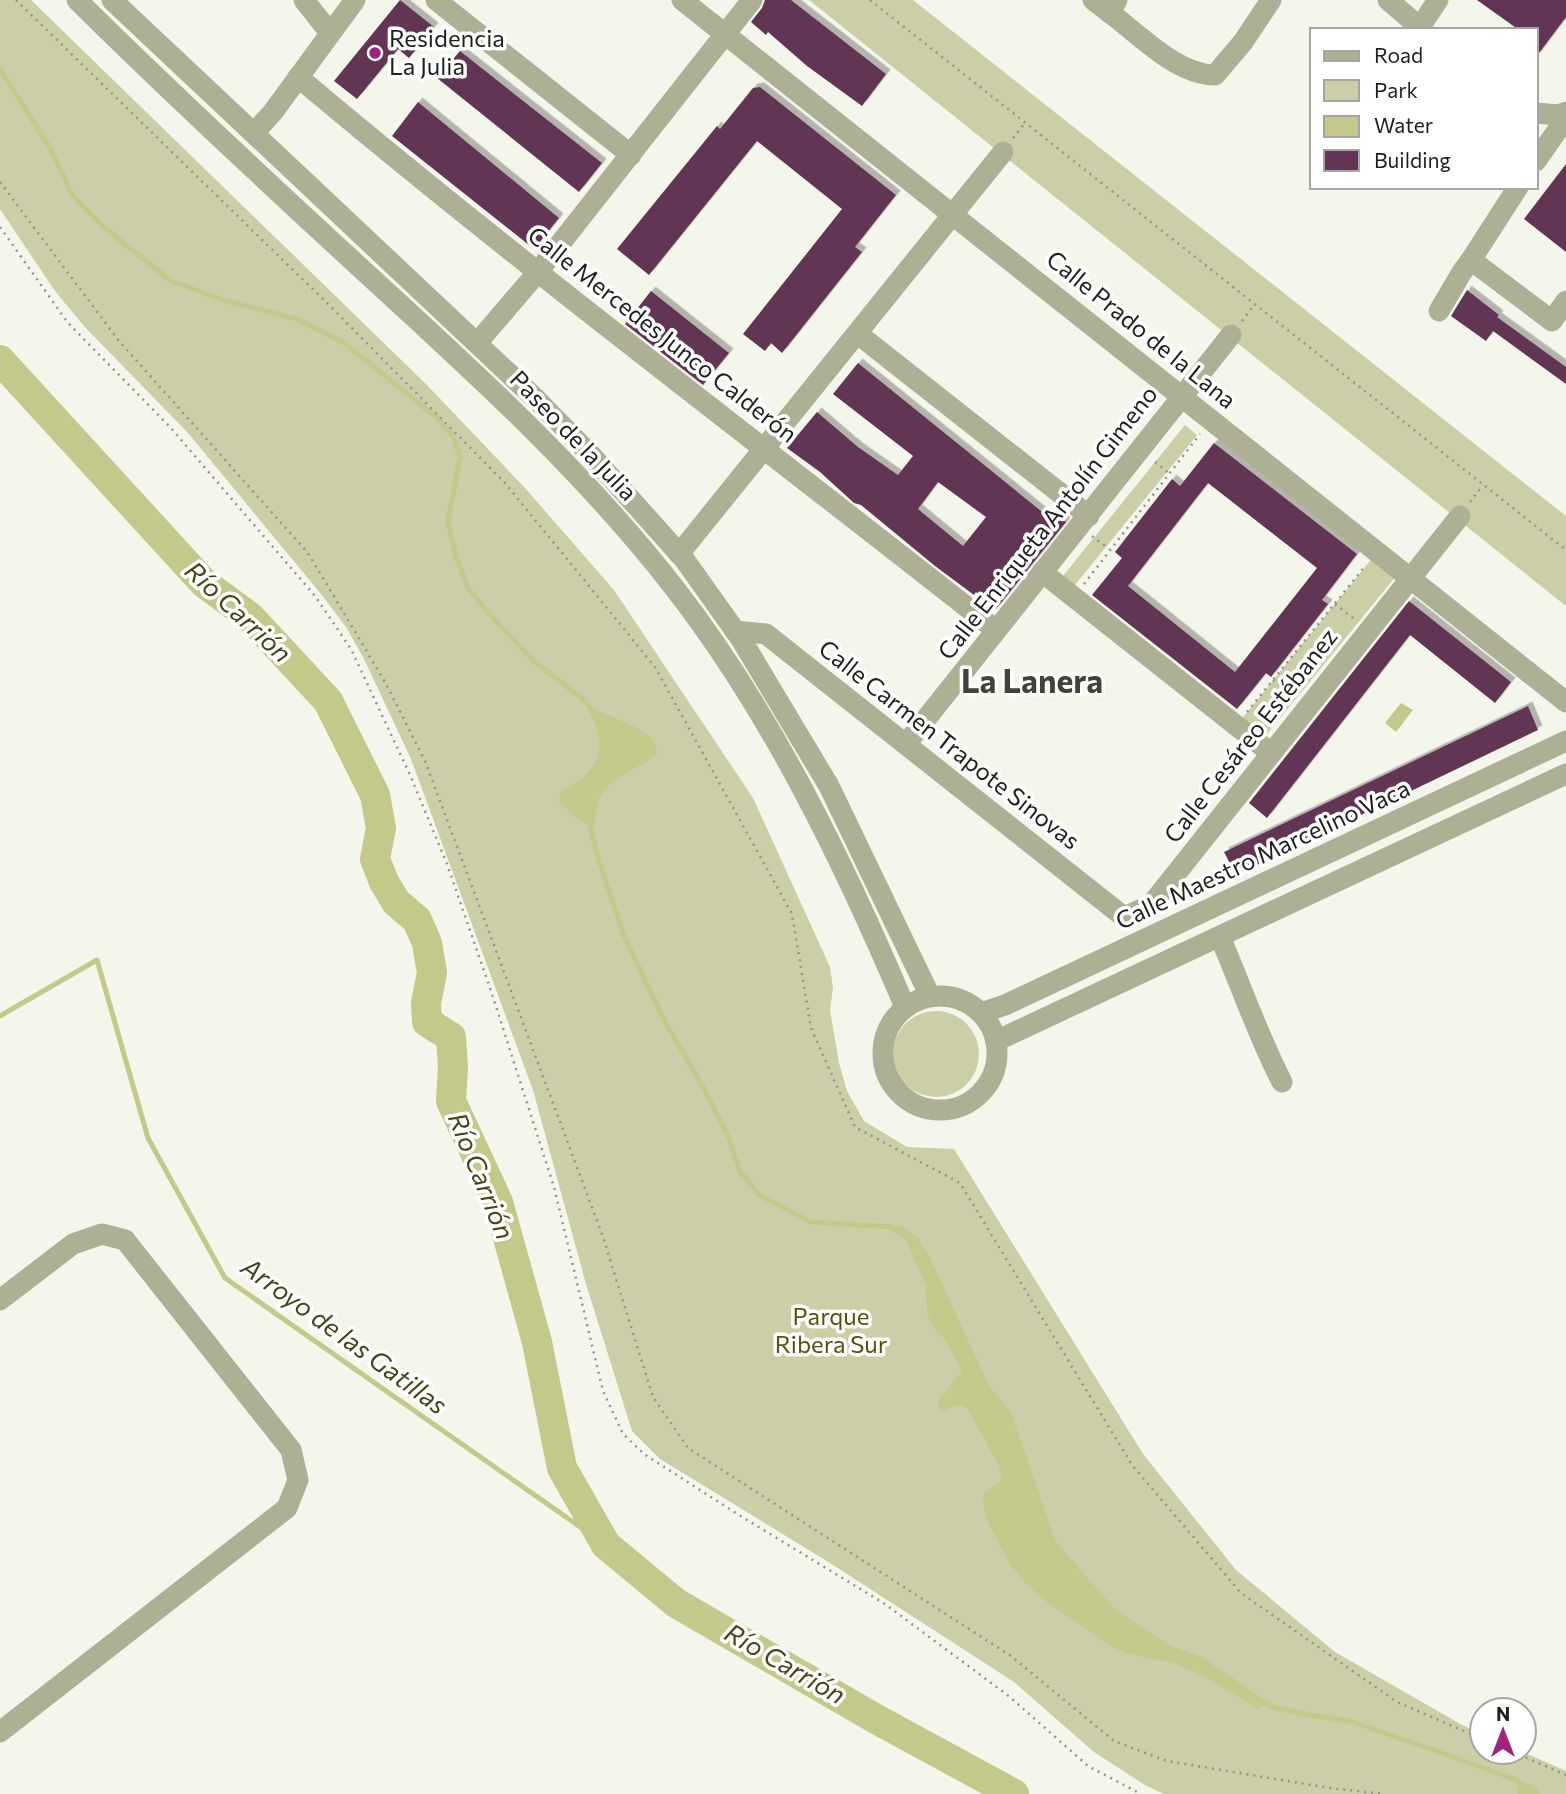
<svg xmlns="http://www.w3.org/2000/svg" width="1566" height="1794" font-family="Commissioner,sans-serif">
<defs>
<filter id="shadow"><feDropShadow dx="4.5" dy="-4.5" stdDeviation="0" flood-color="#0004"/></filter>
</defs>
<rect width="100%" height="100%" fill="#f4f5eb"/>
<!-- green -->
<g fill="#cbcea6">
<polygon points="0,0 31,0 427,385 525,488 614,590 753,798 830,967 833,988 830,1010 839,1063 847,1091 864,1121 907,1147 954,1149 1143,1454 1236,1570 1335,1652 1462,1725 1482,1734 1482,1752 1523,1752 1566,1771 1566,1794 1164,1794 1145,1785 1094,1752 1014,1682 830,1563 660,1459 632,1431 586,1284 533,1090 411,759 364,659 346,627 321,594 188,433 83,325 55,291 0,209"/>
<polygon points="809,0 913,0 1566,516 1566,606"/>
<polygon points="1185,425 1197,435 1075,585 1063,576"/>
<polygon points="1378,551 1401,570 1259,744 1236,726"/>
<circle cx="936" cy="1054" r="43"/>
</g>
<!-- water -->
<g fill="#c4c88b">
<polygon points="1401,703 1413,710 1396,732 1385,723"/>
<path d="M589,707L635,727L654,740L657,753C624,782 597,773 595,826C579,825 570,812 559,801L561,791C587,779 607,760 597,729C594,720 590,716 589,707Z"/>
<path d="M901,1225L918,1238L930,1258L989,1386L1011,1412L1056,1542L1112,1606L1135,1623L1171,1646L1200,1656L1252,1691L1265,1703L1258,1709C1233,1694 1209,1678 1183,1667C1163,1658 1141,1659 1121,1651C1108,1646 1096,1635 1085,1628C1045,1602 1016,1583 996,1538C989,1524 981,1509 984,1493L1002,1481L999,1466L968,1409C959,1402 952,1408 942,1411L939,1408L938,1401L962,1371L946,1341L933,1327L927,1313L926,1286L910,1249L902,1234L890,1227Z"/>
<polygon points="1517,1780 1535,1786 1540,1794 1518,1794"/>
</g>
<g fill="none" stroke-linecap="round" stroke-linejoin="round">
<!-- stream -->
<g stroke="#c4c88b" stroke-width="5">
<polyline points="0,69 50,148 73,196 105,228 171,281 226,301 297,319 344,343 436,417 453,436 460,457 448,521 456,557 468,588 492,617 535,662 583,699 593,712"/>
<polyline points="589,822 599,861 625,938 664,1020 702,1085 727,1134 740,1171 759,1195 811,1222 890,1227 908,1238"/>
<polyline points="0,1016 97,960 148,1138 225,1278 606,1545"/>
<polyline points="1260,1700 1273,1707 1309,1715 1350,1721 1422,1746 1517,1780 1526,1794"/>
</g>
<!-- river -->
<polyline stroke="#c4c88b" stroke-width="30" points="0,360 204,583 250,617 328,701 375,795 381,828 375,859 384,882 396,902 417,920 427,943 432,973 426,1003 427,1022 451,1037 453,1067 451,1101 498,1202 537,1342 562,1468 606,1545 676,1603 876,1719 1014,1794"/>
</g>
<!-- building -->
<g fill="#643554" fill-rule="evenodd" filter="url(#shadow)">
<polygon points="400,0 434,27 409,58 398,49 357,99 334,81"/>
<polygon points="765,0 791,0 886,74 862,106 807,66 768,32 766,35 751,22 762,8"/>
<polygon points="1477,0 1566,0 1566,17 1536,57 1536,30 1519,30"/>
<polygon points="460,51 602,163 579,192 437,78"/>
<polygon points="760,87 896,195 855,247 862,252 782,353 771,343 765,351 743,334 842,209 757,141 649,275 617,249 717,126 720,129 753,88"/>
<polygon points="418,102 559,218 534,249 392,136"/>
<polygon points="1566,164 1566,252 1524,219"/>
<polygon points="1467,290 1499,315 1497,317 1566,367 1566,384 1493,331 1486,341 1451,316"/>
<polygon points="651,291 729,353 703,385 625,324"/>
<path d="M858,363L1046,515L1049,511L1066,522L996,609L976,592L974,595L935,566L861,505L854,503L820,472L787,448L817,412L858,447L898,475L913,456L833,394ZM938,482L986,517L963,546L918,509Z"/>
<path d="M1214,443L1357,554L1322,600L1328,604L1271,677L1266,673L1237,709L1092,595L1122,558L1115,552L1172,479L1180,486ZM1208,483L1317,568L1235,672L1128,586Z"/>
<polygon points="1409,601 1511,682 1495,703 1410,635 1267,818 1249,803"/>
<polygon points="1528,706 1538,730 1236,875 1224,852"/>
</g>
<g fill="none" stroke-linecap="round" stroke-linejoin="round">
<!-- path -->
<g stroke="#94958e" stroke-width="2.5" stroke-dasharray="2 5" stroke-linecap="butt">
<polyline points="16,0 333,309 505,483 655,667 792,914 811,1028 855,1127 960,1183 1132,1465 1241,1593 1397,1702 1482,1739"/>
<polyline points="870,0 1566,550"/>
<polyline points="1013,138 1024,124"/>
<polyline points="0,182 119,341 308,553 385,682 425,761 602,1234 653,1397 688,1448 1011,1656 1114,1741 1167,1761 1330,1788 1385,1794"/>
<polyline points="0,227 68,323 170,427 315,596 351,649 410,775 447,864 491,991 554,1187 603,1391 623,1434 644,1454 739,1515 885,1604 1010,1697 1088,1766 1141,1794"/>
<polyline points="1242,321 1254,305"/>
<polyline points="1155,462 1169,473"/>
<polyline points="1470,502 1483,485"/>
<polyline points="1092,536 1109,549"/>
<polyline points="1084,584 1200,434"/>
<polyline points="1335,604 1354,619"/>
<polyline points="1273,680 1292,695"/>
<polyline points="1247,712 1366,565"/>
<polyline points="1513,1752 1566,1775"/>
</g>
<!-- minor -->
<g stroke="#aeb096" stroke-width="21">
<path d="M77,0C171,93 268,183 366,273C475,373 585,472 676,590C772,714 844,863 905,1007"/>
<polyline points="112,0 537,400 590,454 684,559 741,639 829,786 930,996"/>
<polyline points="304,0 330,33"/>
<polyline points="436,0 631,155"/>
<polyline points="682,0 1566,702"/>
<polyline points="1093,0 1110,13"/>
<path d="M1117,0L1110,13C1140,35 1177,75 1215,75L1243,42L1271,0"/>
<polyline points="1388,0 1423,30"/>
<polyline points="1420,27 1438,0"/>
<path d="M298,77C525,268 763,446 996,630"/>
<polyline points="1536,113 1558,115 1566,112"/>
<polyline points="254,133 273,112 355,0"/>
<polyline points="1536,161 1566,118"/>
<polyline points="1518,187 1471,260 1552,321 1566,301"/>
<polyline points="1439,311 1462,272 1471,260"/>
<polyline points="858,334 1089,516"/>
<polyline points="477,343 537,273 752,0"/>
<polyline points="679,554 1003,152"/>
<polyline points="1042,572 1271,753"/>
<polyline points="735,631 766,634 1124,917 1151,905 1460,516"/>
<polyline points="906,744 1231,335"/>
<path d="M1220,937C1241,985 1258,1036 1282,1082"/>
<circle cx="940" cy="1053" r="57"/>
<polyline points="981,1013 1005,1005 1566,741"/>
<polyline points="996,1041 1566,774"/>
<polyline points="0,1300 73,1244 102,1234 125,1240 291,1450 298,1480 287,1508 0,1732"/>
</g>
</g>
<!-- markers -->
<circle fill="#9c247c" stroke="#fff" stroke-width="2.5" cx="375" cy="53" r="7"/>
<g text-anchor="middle" stroke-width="7" stroke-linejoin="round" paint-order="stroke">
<!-- poi labels -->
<g font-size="24" fill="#1f1f1c" stroke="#fff" text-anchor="start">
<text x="389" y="47">Residencia<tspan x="389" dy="28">La Julia</tspan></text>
</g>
<!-- street labels -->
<g font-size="24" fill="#1f1f1c" stroke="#fff">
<text transform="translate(1141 330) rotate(39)" y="8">Calle Prado de la Lana</text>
<text transform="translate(662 335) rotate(38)" y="8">Calle Mercedes Junco Calderón</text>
<text transform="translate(573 436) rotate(46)" y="8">Paseo de la Julia</text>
<text transform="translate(1048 523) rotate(-52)" y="8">Calle Enriqueta Antolín Gimeno</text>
<text transform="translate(1251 736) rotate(-52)" y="8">Calle Cesáreo Estébanez</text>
<text transform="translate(949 745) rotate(38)" y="8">Calle Carmen Trapote Sinovas</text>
<text transform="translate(1263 855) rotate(-25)" y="8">Calle Maestro Marcelino Vaca</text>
</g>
<!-- park labels -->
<g font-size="24" fill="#53540d" stroke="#fff">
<text x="831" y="1325">Parque<tspan x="831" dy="28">Ribera Sur</tspan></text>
</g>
<!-- water labels -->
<g font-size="26" font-style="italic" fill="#444618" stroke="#fff">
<text transform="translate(238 612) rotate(43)" y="9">Río Carrión</text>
<text transform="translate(481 1176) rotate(68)" y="9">Río Carrión</text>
<text transform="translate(344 1336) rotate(36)" y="9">Arroyo de las Gatillas</text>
<text transform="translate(785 1664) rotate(30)" y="9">Río Carrión</text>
</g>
<!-- district labels -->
<g font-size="32" font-weight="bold" fill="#42423a" stroke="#fff">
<text x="1032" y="693">La Lanera</text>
</g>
</g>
<!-- legend -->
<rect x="1310" y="28" width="228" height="161" fill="#ffffff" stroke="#a5a5a4" stroke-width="2"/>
<rect x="1324" y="51" width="35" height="10" fill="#aeb096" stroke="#a5a5a4" stroke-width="2"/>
<text x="1374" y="63" font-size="21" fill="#1f1f1c">Road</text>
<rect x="1324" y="80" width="35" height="21" fill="#cbcea6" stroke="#a5a5a4" stroke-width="2"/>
<text x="1374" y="98" font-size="21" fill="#1f1f1c">Park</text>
<rect x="1324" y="116" width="35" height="21" fill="#c4c88b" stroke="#a5a5a4" stroke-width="2"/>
<text x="1374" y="133" font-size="21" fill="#1f1f1c">Water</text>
<rect x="1324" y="150" width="35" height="21" fill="#643554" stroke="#a5a5a4" stroke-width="2"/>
<text x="1374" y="168" font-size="21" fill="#1f1f1c">Building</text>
<!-- north arrow -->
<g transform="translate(1503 1731)"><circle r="33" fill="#ffffff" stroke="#a5a5a4" stroke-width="2"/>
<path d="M0-5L12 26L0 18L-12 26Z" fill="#9c247c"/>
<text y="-10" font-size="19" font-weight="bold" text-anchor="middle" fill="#1f1f1c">N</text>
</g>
</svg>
